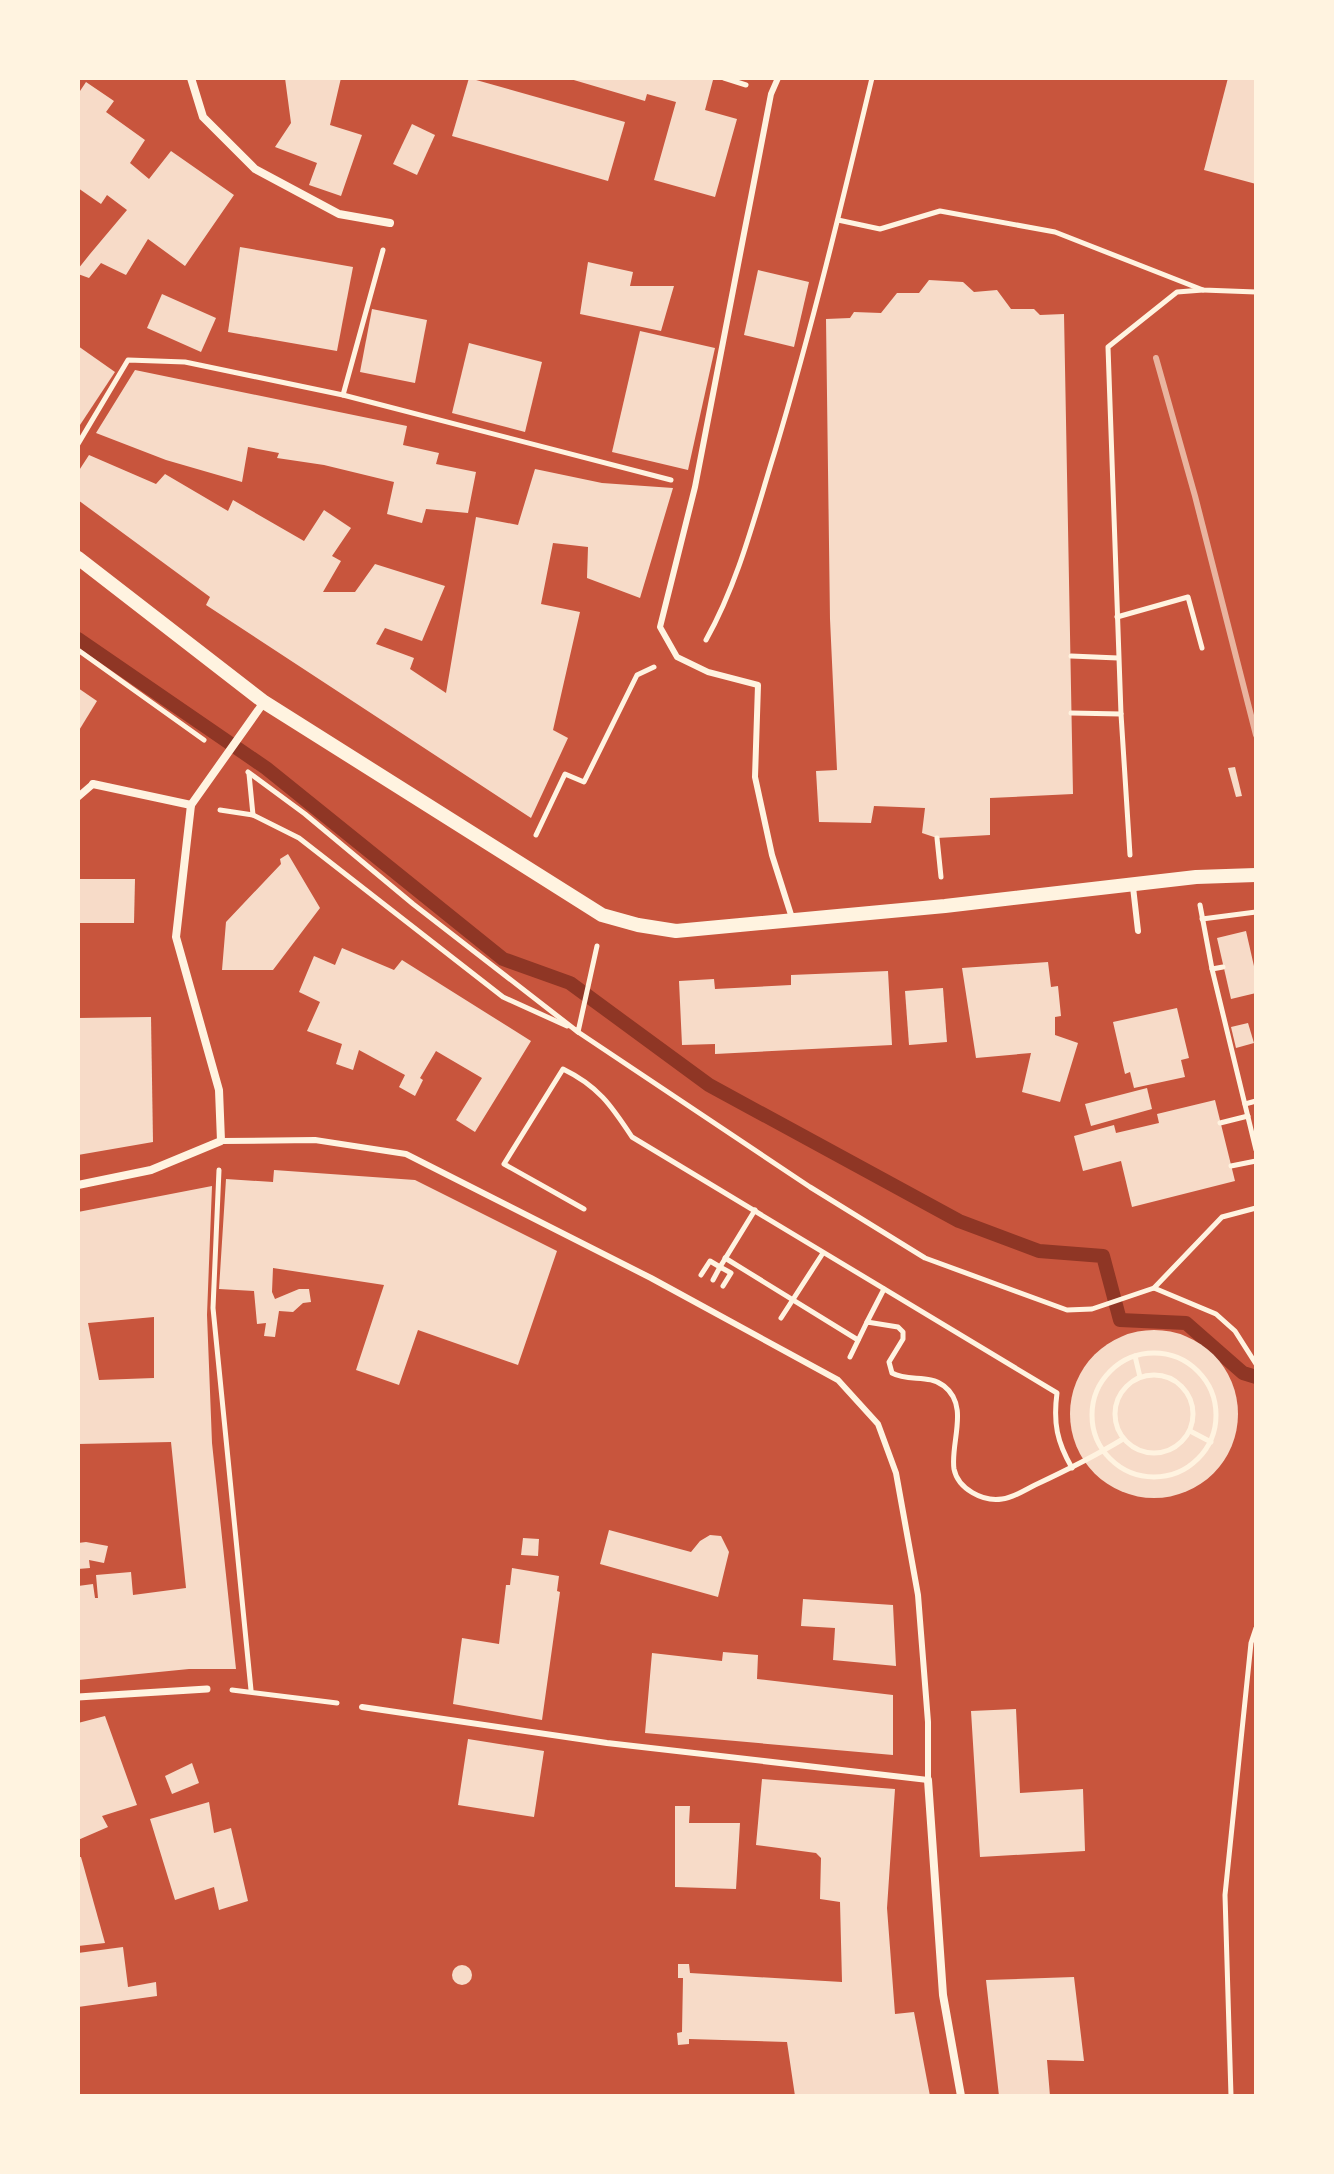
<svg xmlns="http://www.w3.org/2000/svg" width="1334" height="2174" font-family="Montserrat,sans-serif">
<rect width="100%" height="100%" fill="#c8553d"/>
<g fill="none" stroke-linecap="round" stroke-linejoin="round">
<!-- stream -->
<polyline stroke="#8f3625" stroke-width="14" points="78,639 266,768 503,959 570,983 709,1085 959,1221 1039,1251 1103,1256 1120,1320 1186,1323 1243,1373 1256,1377"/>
</g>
<!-- building -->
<g fill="#f7dbc8" fill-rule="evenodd">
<polygon points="285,78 341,78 330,125 362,135 341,196 309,185 317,163 275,147 291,123"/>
<polygon points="469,78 625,122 608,181 452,136"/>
<polygon points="567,78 713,80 705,110 737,119 715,197 654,180 676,102 647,94 645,101"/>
<polygon points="1228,78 1256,78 1256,184 1204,170"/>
<polygon points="86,82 114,101 106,112 145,140 130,163 149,179 171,151 234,195 185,266 148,239 126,275 101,263 89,278 78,274 78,269 90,254 127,210 107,195 101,204 78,188 78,94"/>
<polygon points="412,124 435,135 417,175 393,164"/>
<polygon points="240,247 353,267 337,351 228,332"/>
<polygon points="588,262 633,272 630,286 674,286 661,331 580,314"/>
<polygon points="758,270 809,282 794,347 744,335"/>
<polygon points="929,280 963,282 974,292 997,290 1011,309 1034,309 1040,315 1064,314 1073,794 990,798 990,835 937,838 922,833 925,808 874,806 871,823 819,822 816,771 837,770 830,619 826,319 850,318 854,312 881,313 897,293 919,293"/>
<polygon points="162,294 216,318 201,352 147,328"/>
<polygon points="372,309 427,320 415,383 360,372"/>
<polygon points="640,331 715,348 688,470 612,452"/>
<polygon points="469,343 542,362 525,432 452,413"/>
<polygon points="78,346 115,372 78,428"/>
<polygon points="135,370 407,426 403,445 439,453 436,464 476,472 468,513 426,509 422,523 387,514 394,482 324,465 277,458 279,453 248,447 242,482 166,460 96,433"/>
<polygon points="89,455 156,484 165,474 228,511 233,500 304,541 324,510 351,528 332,556 341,561 323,592 355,592 375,564 445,586 422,641 385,628 376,644 414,658 410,669 446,693 476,517 518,525 535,469 602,483 673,488 640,598 587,578 588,547 553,543 541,604 580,612 553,730 568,738 531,818 206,605 210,597 78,500 78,472"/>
<polygon points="78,688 97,701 78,732"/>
<polygon points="1235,767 1242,796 1236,797 1228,768"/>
<polygon points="288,854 320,908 273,970 222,970 226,922 281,864 280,859"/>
<polygon points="78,879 135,879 134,923 78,923"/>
<polygon points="1246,931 1256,975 1256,993 1231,999 1217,938"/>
<polygon points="342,948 394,970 402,960 531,1041 475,1132 456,1120 482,1078 436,1051 420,1078 423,1080 415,1096 399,1087 405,1075 359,1050 353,1070 336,1064 342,1044 307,1031 320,1002 299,992 314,956 335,965"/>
<polygon points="1048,962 1051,987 1058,986 1061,1016 1055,1017 1055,1035 1078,1043 1060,1102 1022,1092 1031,1053 976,1058 962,968"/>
<polygon points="888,971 892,1045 715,1054 715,1044 682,1045 679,981 714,979 715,989 791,985 791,975"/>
<polygon points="943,988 947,1042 909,1045 905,991"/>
<polygon points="1177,1008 1189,1058 1181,1060 1185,1077 1134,1088 1130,1072 1125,1074 1113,1022"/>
<polygon points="151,1017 153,1142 78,1155 78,1018"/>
<polygon points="1248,1023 1254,1043 1236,1048 1231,1027"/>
<polygon points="1147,1088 1152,1109 1091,1126 1085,1104"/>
<polygon points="1215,1100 1235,1181 1132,1207 1121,1161 1083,1171 1074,1136 1114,1125 1116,1133 1159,1123 1157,1114"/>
<polygon points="274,1170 415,1180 557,1251 518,1365 418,1330 399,1385 356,1370 384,1285 273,1268 272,1292 275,1299 299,1289 309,1289 311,1302 303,1303 293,1312 279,1311 275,1337 264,1336 266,1323 257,1324 254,1291 219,1289 226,1179 273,1182"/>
<path d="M212,1186L207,1315L212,1443L236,1669H189L78,1680V1586L93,1584L95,1598H98L96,1575L131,1572L133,1595L186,1588L171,1442L78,1444V1212ZM154,1317V1378L99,1380L88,1323Z"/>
<circle cx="1154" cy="1414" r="84"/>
<polygon points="609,1530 691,1552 700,1541 710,1535 721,1536 729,1552 718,1597 600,1564"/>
<polygon points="523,1538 539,1539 538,1556 521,1555"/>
<polygon points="86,1542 108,1546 104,1563 89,1560 90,1568 78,1569 78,1543"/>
<polygon points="512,1568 559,1576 557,1591 560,1592 542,1720 453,1704 462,1638 499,1644 506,1585 510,1585"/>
<polygon points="803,1599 893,1605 896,1666 833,1660 835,1628 801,1626"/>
<polygon points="723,1652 758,1655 757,1679 893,1695 893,1755 645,1733 652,1653 722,1661"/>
<polygon points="1016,1709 1020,1793 1083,1789 1085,1851 980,1857 971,1711"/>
<polygon points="105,1716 137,1805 102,1816 108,1827 78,1840 78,1723"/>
<polygon points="468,1739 544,1751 534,1817 458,1805"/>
<polygon points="192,1763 199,1783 172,1794 165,1776"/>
<polygon points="762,1779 895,1789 887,1908 895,2014 914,2012 930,2096 795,2096 787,2042 689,2039 689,2044 678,2045 677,2033 682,2032 683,1978 678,1978 678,1964 689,1964 690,1973 842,1982 840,1902 820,1899 821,1858 816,1853 756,1845"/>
<polygon points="209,1802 214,1833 231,1828 248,1901 219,1910 214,1887 175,1900 150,1819"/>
<polygon points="675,1806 690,1806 689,1823 740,1823 736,1889 675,1887"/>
<polygon points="78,1857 81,1857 105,1943 78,1946"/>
<polygon points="123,1947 128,1987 156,1982 157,1996 78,2007 78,1953"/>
<circle cx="462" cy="1975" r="10"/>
<polygon points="1074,1977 1084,2061 1047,2060 1050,2096 999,2096 986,1980"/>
</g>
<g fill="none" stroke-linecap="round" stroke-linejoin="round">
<!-- path -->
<g stroke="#fff3e0" stroke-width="5">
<polyline points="724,78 746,85"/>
<polyline points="838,220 880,229 940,211 1055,232 1203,290 1256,292"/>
<polyline points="343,395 383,250"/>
<polyline points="78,444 128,360 185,362 343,395 671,480"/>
<polyline points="1117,617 1188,597 1202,648"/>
<path d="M706,640C739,581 755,515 775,451C812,328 842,203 872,78"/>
<polyline points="78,650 204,740"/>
<polyline points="1071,656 1118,658"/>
<polyline points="1071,713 1121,714"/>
<polyline points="248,772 305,814 413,904 578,1032 810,1187 925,1258 1067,1310 1092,1309 1154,1288 1216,1314 1235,1331 1256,1364"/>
<polyline points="249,774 253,815"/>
<polyline points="220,810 253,815 299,838 503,997 567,1026"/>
<polyline points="536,835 565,774 584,782 637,675 654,667"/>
<polyline points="937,838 941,877"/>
<polyline points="1130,855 1121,714 1108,347 1177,292 1203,290"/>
<polyline points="1200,905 1212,969 1256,1150"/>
<polyline points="1202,919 1256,912"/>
<polyline points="1212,969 1223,967"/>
<polyline points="576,1030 578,1032 597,946"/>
<polyline points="1245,1104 1256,1101"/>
<polyline points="1220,1123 1248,1116"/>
<polyline points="1231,1166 1256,1161"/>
<polyline points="219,1170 213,1308 251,1690"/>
<path d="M584,1209L504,1164L563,1069C598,1086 611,1105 632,1137L1057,1393C1053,1423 1057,1442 1072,1468"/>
<polyline points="725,1258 858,1340"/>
<polyline points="701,1275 710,1261 720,1267 755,1210"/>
<polyline points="713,1280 720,1267 731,1273 723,1286"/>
<polyline points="1154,1288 1222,1217 1256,1208"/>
<polyline points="781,1318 823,1253"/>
<polyline points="867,1322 884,1289"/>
<circle cx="1154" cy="1415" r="62"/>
<polyline points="1135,1356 1140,1377"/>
<path d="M850,1357L867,1322L898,1327L903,1332V1339L889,1362L892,1373C908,1382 929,1374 944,1386C970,1406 950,1443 954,1469C958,1489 983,1502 1002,1499C1013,1498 1025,1490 1035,1485C1065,1471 1095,1456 1123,1439"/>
<circle cx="1154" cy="1414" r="39"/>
<polyline points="1190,1431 1211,1442"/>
<polyline points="232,1690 337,1703"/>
<polyline points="1231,2096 1225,1895 1251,1643 1256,1628"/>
</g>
<!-- service -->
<g stroke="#fff3e0" stroke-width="6">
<polyline points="778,78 771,94 695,487 660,627 677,657 708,672 758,685 755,777 772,855 792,918"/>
<polyline points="1133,887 1138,931"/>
<polyline points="221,1141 315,1140 406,1154 651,1278 838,1380 878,1424 896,1473 918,1595 928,1722 928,1780 607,1743 362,1707"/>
</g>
<!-- pedestrian -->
<g stroke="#fff3e0" stroke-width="7">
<polyline points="78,797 93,784"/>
<polyline points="78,1697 207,1689"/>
</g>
<!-- minor -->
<g stroke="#fff3e0" stroke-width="8">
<polyline points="191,78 203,117 255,169 339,214 390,223"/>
<polyline points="93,784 191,805"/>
<polyline points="78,1185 151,1170 221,1141 219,1090 176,937 191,805 264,702"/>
<polyline points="928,1780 943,1995 961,2096"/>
</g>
<!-- tertiary -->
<polyline stroke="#fff3e0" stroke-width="14" points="78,558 264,702 602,915 638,925 676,931 945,906 1196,877 1256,875"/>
<!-- rail -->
<polyline stroke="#e9b49f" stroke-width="6" points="1156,358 1195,496 1256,735"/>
</g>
<!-- border -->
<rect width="1334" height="2174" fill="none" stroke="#fff3e0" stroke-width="160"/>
</svg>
